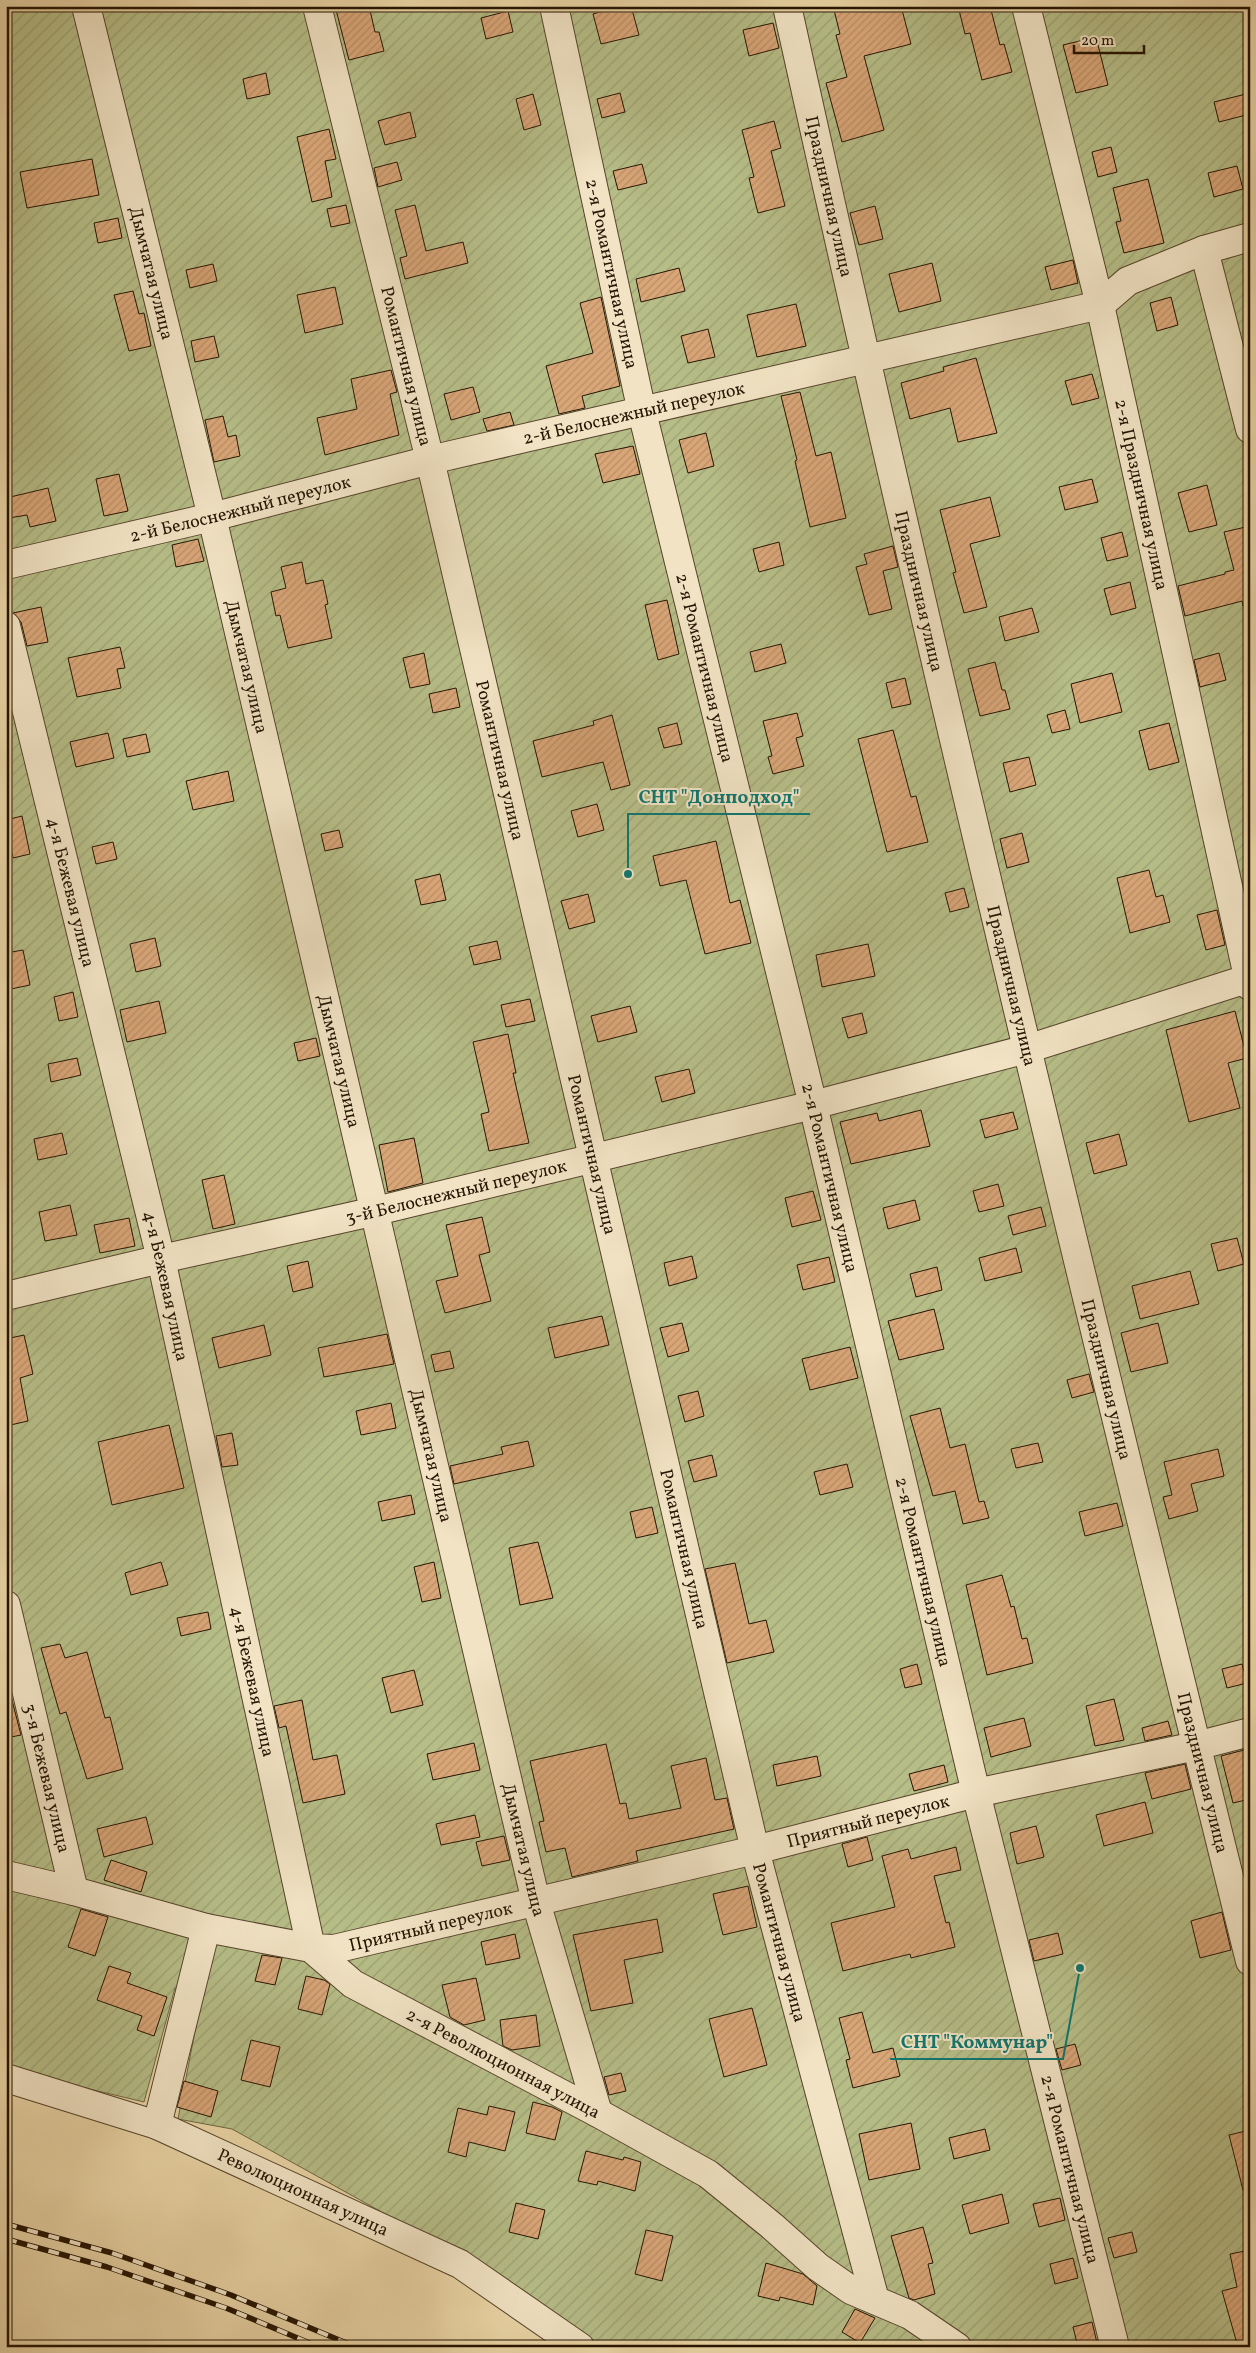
<svg xmlns="http://www.w3.org/2000/svg" width="1256" height="2353" font-family="Vollkorn,serif">
<defs>
<pattern id="garden-furrows" width="10" height="10" patternUnits="userSpaceOnUse" patternTransform="scale(1.25)"><rect width="10" height="10" fill="#b6bd87"/><path d="M-1 1l2-2M0 10L10 0M9 11l2-2" fill="none" stroke="#9ca273"/></pattern>
<pattern id="building-hatch" width="6" height="6" patternUnits="userSpaceOnUse" patternTransform="scale(1.25)"><rect width="6" height="6" fill="#d9a678"/><path d="M-1 1l2-2M0 6l6-6M5 7l2-2" fill="none" stroke="#ba8e66"/></pattern>
</defs>
<rect width="100%" height="100%" fill="#e9d4a5"/>
<filter id="stains"><feTurbulence type="fractalNoise" baseFrequency=".004" numOctaves="4"/><feColorMatrix values="0 0 0 0 .2 0 0 0 0 .09 0 0 0 0 .02 0 0 0 .5 -.17"/></filter>
<radialGradient id="worn" r=".72"><stop offset=".6" stop-color="#630" stop-opacity="0"/><stop offset="1" stop-color="#630" stop-opacity=".3"/></radialGradient>
<!-- garden -->
<polygon fill="url(#garden-furrows)" stroke="#6e6844" points="6,6 1250,6 1250,2347 597,2347 526,2292 232,2129 178,2119 203,1990 175,1988 144,2102 6,2069"/>
<!-- building -->
<g fill="url(#building-hatch)" stroke="#251402">
<polygon points="335,6 369,6 375,32 379,32 384,51 349,60"/>
<polygon points="621,6 631,6 639,35 601,44 593,14"/>
<polygon points="833,6 901,6 911,44 864,56 884,130 842,142 826,83 847,77 836,35 840,34"/>
<polygon points="958,6 990,6 1000,45 1004,44 1012,72 982,80 970,33 965,34"/>
<polygon points="508,11 513,32 486,39 481,18"/>
<polygon points="773,23 779,48 749,56 743,30"/>
<polygon points="1096,37 1108,85 1076,93 1063,45"/>
<polygon points="266,73 270,94 247,99 243,79"/>
<polygon points="620,93 625,112 602,118 597,99"/>
<polygon points="1250,93 1250,114 1219,122 1214,102"/>
<polygon points="533,94 541,125 524,130 516,99"/>
<polygon points="410,112 416,137 385,145 378,121"/>
<polygon points="774,121 781,148 771,151 785,206 758,213 749,178 754,177 742,130"/>
<polygon points="329,129 336,159 325,161 332,197 312,202 297,137"/>
<polygon points="1111,147 1117,172 1098,177 1092,152"/>
<polygon points="92,159 99,195 27,208 20,172"/>
<polygon points="397,162 402,180 378,187 374,168"/>
<polygon points="642,164 647,183 618,190 613,171"/>
<polygon points="1237,166 1243,189 1214,197 1208,173"/>
<polygon points="1148,179 1164,243 1124,253 1116,222 1121,221 1113,188"/>
<polygon points="346,205 350,223 331,227 327,209"/>
<polygon points="415,205 426,251 463,242 468,263 405,279 400,258 407,256 395,210"/>
<polygon points="875,206 883,239 859,245 850,213"/>
<polygon points="118,218 122,238 98,243 94,223"/>
<polygon points="1073,260 1078,283 1051,290 1045,267"/>
<polygon points="932,263 941,301 899,312 889,274"/>
<polygon points="213,264 217,281 190,288 186,270"/>
<polygon points="679,268 685,291 641,302 636,279"/>
<polygon points="335,287 343,324 305,333 297,295"/>
<polygon points="133,291 139,314 144,313 151,346 129,351 114,295"/>
<polygon points="601,297 620,386 582,396 585,408 559,414 546,366 593,353 580,303"/>
<polygon points="1171,297 1178,325 1157,331 1150,303"/>
<polygon points="796,304 806,346 757,357 747,315"/>
<polygon points="708,329 715,357 688,363 681,336"/>
<polygon points="214,336 219,357 195,362 191,341"/>
<polygon points="976,358 997,433 958,442 950,408 910,419 901,383 944,371 943,367"/>
<polygon points="391,370 397,392 390,394 399,435 325,455 317,418 357,409 351,379"/>
<polygon points="1092,374 1099,398 1072,405 1065,381"/>
<polygon points="473,387 480,412 451,420 444,394"/>
<polygon points="800,392 816,456 831,452 846,518 810,527 795,461 797,460 781,396"/>
<polygon points="510,412 514,425 487,431 483,419"/>
<polygon points="223,416 228,437 236,435 240,456 214,462 205,420"/>
<polygon points="706,433 714,466 688,473 679,440"/>
<polygon points="633,446 640,474 603,483 595,454"/>
<polygon points="119,474 128,511 104,516 96,479"/>
<polygon points="1092,479 1098,502 1065,510 1059,487"/>
<polygon points="1207,485 1217,525 1189,532 1178,493"/>
<polygon points="48,488 56,521 30,527 27,515 9,518 6,498"/>
<polygon points="990,497 1000,536 970,544 987,607 964,613 953,573 956,572 940,510"/>
<polygon points="1250,526 1250,605 1243,606 1242,601 1185,616 1178,586 1225,574 1225,572 1234,570 1224,532"/>
<polygon points="1122,532 1128,556 1107,561 1101,538"/>
<polygon points="198,539 204,561 176,567 172,545"/>
<polygon points="779,542 784,565 759,572 753,549"/>
<polygon points="893,546 898,567 883,571 892,609 869,615 856,567 867,564 864,554"/>
<polygon points="302,562 306,584 323,580 328,604 325,605 332,638 288,648 280,615 276,616 271,592 286,588 281,567"/>
<polygon points="1130,582 1136,608 1111,615 1104,589"/>
<polygon points="667,600 679,654 658,660 645,605"/>
<polygon points="41,607 48,642 27,646 21,622 13,613"/>
<polygon points="1032,608 1039,632 1005,641 999,617"/>
<polygon points="781,644 786,663 755,672 750,652"/>
<polygon points="120,647 125,668 117,669 121,688 77,697 68,658"/>
<polygon points="424,653 430,684 410,688 403,658"/>
<polygon points="1219,653 1226,680 1200,687 1194,660"/>
<polygon points="995,662 1002,690 1005,690 1010,709 980,716 968,669"/>
<polygon points="1112,673 1122,712 1080,723 1071,684"/>
<polygon points="905,678 911,704 892,708 886,683"/>
<polygon points="456,688 460,707 433,713 429,694"/>
<polygon points="1065,710 1070,729 1052,733 1047,715"/>
<polygon points="797,713 803,736 796,738 804,766 773,774 768,757 772,756 763,721"/>
<polygon points="612,715 630,785 611,790 603,762 542,777 533,741 594,725 593,721"/>
<polygon points="677,723 682,744 664,748 658,728"/>
<polygon points="1169,723 1179,762 1149,770 1139,731"/>
<polygon points="893,730 911,797 916,796 928,842 887,852 858,739"/>
<polygon points="108,733 114,758 76,767 70,742"/>
<polygon points="146,734 150,752 127,757 123,739"/>
<polygon points="1029,757 1036,785 1010,792 1003,763"/>
<polygon points="228,771 234,801 193,810 186,781"/>
<polygon points="597,804 604,830 578,837 571,811"/>
<polygon points="22,816 30,854 13,858 6,820"/>
<polygon points="339,830 343,847 325,851 321,834"/>
<polygon points="1022,833 1029,862 1007,868 1000,839"/>
<polygon points="716,841 730,903 740,900 751,943 705,954 686,880 660,886 653,856"/>
<polygon points="113,842 117,859 96,864 92,847"/>
<polygon points="1149,870 1156,897 1163,895 1170,922 1130,933 1117,878"/>
<polygon points="440,874 446,900 421,905 415,880"/>
<polygon points="964,888 969,907 950,912 945,893"/>
<polygon points="588,894 595,922 569,929 561,901"/>
<polygon points="1217,910 1225,945 1206,950 1197,915"/>
<polygon points="155,938 161,966 136,972 130,944"/>
<polygon points="497,941 501,959 474,965 469,947"/>
<polygon points="868,944 875,976 822,987 816,955"/>
<polygon points="23,950 30,985 6,990 6,953"/>
<polygon points="73,992 78,1017 59,1021 54,997"/>
<polygon points="530,999 535,1021 506,1027 501,1005"/>
<polygon points="159,1001 166,1033 127,1042 120,1010"/>
<polygon points="630,1006 637,1032 598,1042 591,1016"/>
<polygon points="1235,1011 1247,1058 1228,1063 1240,1108 1189,1122 1166,1030"/>
<polygon points="862,1013 867,1033 848,1038 842,1018"/>
<polygon points="508,1034 516,1073 513,1073 529,1143 489,1151 481,1114 489,1112 473,1042"/>
<polygon points="316,1038 320,1056 298,1061 294,1043"/>
<polygon points="77,1058 81,1075 51,1082 48,1064"/>
<polygon points="689,1069 695,1093 662,1102 655,1077"/>
<polygon points="921,1110 930,1146 851,1164 840,1122 877,1113 879,1121"/>
<polygon points="1013,1112 1018,1129 985,1138 980,1120"/>
<polygon points="62,1133 67,1154 38,1160 34,1139"/>
<polygon points="1119,1134 1127,1165 1094,1174 1086,1143"/>
<polygon points="414,1138 423,1183 388,1192 379,1145"/>
<polygon points="224,1175 235,1224 213,1229 202,1180"/>
<polygon points="998,1184 1004,1206 979,1212 973,1191"/>
<polygon points="813,1191 821,1220 792,1227 785,1198"/>
<polygon points="915,1200 920,1220 888,1229 883,1208"/>
<polygon points="70,1205 77,1235 45,1241 39,1212"/>
<polygon points="1041,1207 1046,1226 1013,1235 1008,1216"/>
<polygon points="482,1217 490,1252 479,1255 491,1301 445,1313 436,1281 458,1276 446,1225"/>
<polygon points="129,1218 135,1246 100,1253 94,1225"/>
<polygon points="1237,1238 1244,1264 1218,1271 1211,1244"/>
<polygon points="1016,1248 1022,1272 985,1281 979,1258"/>
<polygon points="692,1256 697,1278 669,1286 664,1263"/>
<polygon points="829,1257 835,1282 803,1290 797,1265"/>
<polygon points="308,1261 313,1287 293,1292 287,1266"/>
<polygon points="937,1267 942,1290 916,1297 910,1274"/>
<polygon points="1190,1271 1199,1304 1140,1319 1132,1286"/>
<polygon points="934,1309 944,1349 899,1360 888,1321"/>
<polygon points="602,1316 609,1345 555,1358 548,1328"/>
<polygon points="682,1323 689,1351 668,1357 660,1328"/>
<polygon points="1158,1323 1168,1363 1131,1372 1121,1333"/>
<polygon points="264,1325 271,1355 219,1368 212,1338"/>
<polygon points="387,1334 394,1364 324,1377 318,1348"/>
<polygon points="24,1335 33,1374 20,1378 28,1421 6,1426 6,1339"/>
<polygon points="850,1347 858,1378 810,1390 802,1359"/>
<polygon points="450,1351 454,1368 435,1372 431,1355"/>
<polygon points="1089,1374 1094,1392 1072,1398 1067,1380"/>
<polygon points="698,1391 704,1416 685,1422 678,1396"/>
<polygon points="391,1403 396,1428 361,1435 356,1411"/>
<polygon points="940,1408 950,1448 965,1444 979,1502 984,1501 989,1518 963,1524 955,1491 933,1496 910,1416"/>
<polygon points="169,1425 184,1488 112,1505 98,1442"/>
<polygon points="232,1433 238,1465 222,1467 216,1436"/>
<polygon points="528,1441 534,1466 454,1484 450,1466 503,1454 501,1447"/>
<polygon points="1038,1443 1043,1462 1016,1468 1011,1449"/>
<polygon points="1218,1449 1224,1476 1191,1484 1198,1511 1169,1519 1163,1497 1172,1495 1164,1462"/>
<polygon points="712,1455 717,1476 694,1482 688,1461"/>
<polygon points="847,1464 853,1487 820,1495 814,1472"/>
<polygon points="411,1495 415,1514 382,1521 378,1502"/>
<polygon points="1117,1503 1123,1526 1085,1536 1079,1512"/>
<polygon points="652,1507 658,1533 636,1538 630,1512"/>
<polygon points="538,1542 553,1598 520,1605 509,1548"/>
<polygon points="161,1562 168,1585 131,1595 125,1573"/>
<polygon points="434,1562 441,1598 422,1602 414,1567"/>
<polygon points="735,1563 749,1624 766,1620 774,1652 727,1663 705,1569"/>
<polygon points="1002,1575 1011,1607 1014,1606 1022,1639 1027,1638 1033,1663 987,1675 966,1585"/>
<polygon points="208,1612 211,1629 181,1636 177,1618"/>
<polygon points="60,1644 65,1658 87,1652 105,1718 110,1717 123,1769 87,1779 66,1712 60,1714 41,1648"/>
<polygon points="917,1664 922,1684 905,1688 900,1669"/>
<polygon points="1242,1664 1247,1683 1227,1688 1222,1669"/>
<polygon points="414,1670 423,1705 391,1713 382,1678"/>
<polygon points="6,1677 21,1735 6,1738"/>
<polygon points="1114,1699 1124,1740 1095,1746 1086,1706"/>
<polygon points="302,1700 313,1760 337,1755 345,1794 303,1803 286,1726 279,1728 274,1706"/>
<polygon points="1024,1718 1031,1746 991,1757 984,1728"/>
<polygon points="1168,1721 1172,1735 1145,1741 1142,1728"/>
<polygon points="474,1743 480,1770 433,1780 427,1754"/>
<polygon points="606,1744 620,1804 626,1803 629,1819 681,1808 671,1766 706,1758 715,1800 727,1798 734,1829 636,1851 638,1861 572,1877 565,1848 546,1852 539,1822 544,1821 530,1761"/>
<polygon points="1244,1750 1250,1770 1250,1799 1233,1803 1221,1756"/>
<polygon points="817,1756 821,1776 777,1786 773,1765"/>
<polygon points="1185,1764 1191,1789 1152,1799 1145,1773"/>
<polygon points="944,1765 948,1782 914,1791 909,1774"/>
<polygon points="1145,1802 1153,1833 1104,1846 1096,1815"/>
<polygon points="475,1815 480,1837 441,1845 436,1824"/>
<polygon points="146,1817 153,1844 104,1857 97,1829"/>
<polygon points="1036,1826 1044,1857 1017,1864 1010,1833"/>
<polygon points="504,1836 510,1860 482,1866 476,1842"/>
<polygon points="867,1837 873,1860 848,1867 842,1844"/>
<polygon points="956,1847 961,1870 934,1876 946,1923 949,1922 955,1947 911,1958 910,1954 843,1971 831,1923 895,1907 882,1856 908,1849 911,1859"/>
<polygon points="111,1860 147,1872 141,1892 104,1880"/>
<polygon points="748,1886 757,1927 723,1935 713,1894"/>
<polygon points="81,1909 108,1917 95,1956 68,1947"/>
<polygon points="1222,1912 1231,1950 1200,1958 1191,1921"/>
<polygon points="657,1919 663,1952 624,1960 633,2003 591,2011 573,1935"/>
<polygon points="1058,1933 1063,1954 1034,1961 1029,1940"/>
<polygon points="515,1934 520,1958 486,1965 481,1942"/>
<polygon points="262,1955 282,1958 275,1985 255,1981"/>
<polygon points="109,1966 131,1973 127,1983 167,1997 154,2036 137,2030 142,2016 97,2000"/>
<polygon points="306,1976 324,1980 330,1984 322,2015 298,2009"/>
<polygon points="476,1978 485,2020 464,2025 450,2017 442,1985"/>
<polygon points="752,2008 767,2065 724,2077 709,2019"/>
<polygon points="862,2012 873,2053 893,2048 900,2076 853,2088 846,2060 850,2059 839,2018"/>
<polygon points="536,2015 540,2046 512,2050 503,2046 500,2020"/>
<polygon points="251,2040 280,2047 270,2087 241,2080"/>
<polygon points="1075,2044 1081,2065 1062,2070 1056,2049"/>
<polygon points="621,2073 626,2091 609,2095 604,2077"/>
<polygon points="184,2081 218,2091 211,2117 177,2107"/>
<polygon points="533,2102 552,2107 562,2112 555,2140 526,2133"/>
<polygon points="489,2106 515,2112 505,2151 469,2142 466,2157 448,2152 458,2108 487,2115"/>
<polygon points="911,2123 920,2169 869,2180 859,2134"/>
<polygon points="985,2129 990,2150 954,2159 949,2138"/>
<polygon points="1250,2130 1250,2189 1243,2190 1229,2135"/>
<polygon points="586,2151 623,2160 624,2157 641,2162 635,2191 598,2181 597,2185 578,2181"/>
<polygon points="1002,2194 1009,2223 970,2234 962,2205"/>
<polygon points="1060,2198 1065,2220 1039,2227 1033,2204"/>
<polygon points="516,2203 545,2210 538,2239 509,2232"/>
<polygon points="923,2227 933,2263 928,2264 935,2294 914,2300 909,2298 891,2236"/>
<polygon points="646,2230 673,2236 662,2281 635,2274"/>
<polygon points="1132,2232 1137,2252 1114,2258 1108,2238"/>
<polygon points="1250,2250 1250,2347 1238,2347 1222,2291 1237,2287 1230,2254"/>
<polygon points="1073,2258 1078,2278 1055,2284 1050,2264"/>
<polygon points="766,2263 803,2274 817,2286 813,2305 780,2297 779,2301 758,2296"/>
<polygon points="855,2309 875,2318 860,2343 842,2332"/>
<polygon points="1092,2322 1098,2347 1078,2347 1073,2327"/>
</g>
<g fill="none" stroke-linecap="round" stroke-linejoin="round">
<defs>
<g id="minor">
<path id="s1" d="M86,6L212,517L536,1902L598,2113"/>
<path id="s2" d="M317,6L430,460L755,1850L875,2300"/>
<path id="s3" d="M554,6L642,412L813,1105L976,1793L1115,2347"/>
<path id="s4" d="M787,6C931,660 1088,1311 1250,1961"/>
<path id="s5" d="M1026,6L1100,305L1250,986"/>
<polyline points="1204,250 1250,429"/>
<path id="s6" d="M6,565L212,517L430,460L1100,305L1128,281L1204,250L1250,237"/>
<path id="s7" d="M6,626L161,1259L311,1948L334,1949L755,1850L976,1793L1196,1746L1250,1732"/>
<path id="s8" d="M6,1296L161,1259L376,1211L813,1105L1027,1049L1250,978"/>
<path id="s9" d="M6,1605L74,1891"/>
<path id="s10" d="M6,1875L74,1891L206,1928L311,1948L353,1984L598,2113L708,2174L772,2226L818,2267L851,2290L910,2315L957,2347"/>
<path id="s11" d="M6,2078L157,2125L460,2264L580,2347"/>
<polyline points="157,2125 206,1928"/>
</g>
</defs>
<!-- minor casing -->
<use href="#minor" stroke="#56442b" stroke-width="30"/>
<!-- minor -->
<use href="#minor" stroke="#f1e3c4" stroke-width="28"/>
<defs>
<g id="rail">
<polyline points="6,2224 112,2253 231,2295 356,2347"/>
<polyline points="6,2239 107,2267 226,2308 319,2347"/>
</g>
</defs>
<!-- rail casing -->
<use href="#rail" stroke="#251402" stroke-width="5.5"/>
<!-- rail -->
<use href="#rail" stroke="#f1e3c4" stroke-width="4" stroke-dasharray="11" stroke-linecap="butt"/>
</g>
<g text-anchor="middle" stroke-width="4" stroke-linejoin="round" paint-order="stroke">
<!-- street labels -->
<g font-size="18" fill="#251402" stroke="#f1e3c4">
<text dy="6" stroke="none"><textPath href="#s4" startOffset="195">Праздничная улица</textPath></text>
<text dy="6" stroke="none"><textPath href="#s1" startOffset="275">Дымчатая улица</textPath></text>
<text dy="6" stroke="none"><textPath href="#s3" startOffset="274">2-я Романтичная улица</textPath></text>
<text dy="6" stroke="none"><textPath href="#s2" startOffset="371">Романтичная улица</textPath></text>
<text dy="6" stroke="none"><textPath href="#s6" startOffset="646">2-й Белоснежный переулок</textPath></text>
<text dy="6" stroke="none"><textPath href="#s5" startOffset="502">2-я Праздничная улица</textPath></text>
<text dy="6" stroke="none"><textPath href="#s6" startOffset="241">2-й Белоснежный переулок</textPath></text>
<text dy="6" stroke="none"><textPath href="#s4" startOffset="600">Праздничная улица</textPath></text>
<text dy="6" stroke="none"><textPath href="#s1" startOffset="680">Дымчатая улица</textPath></text>
<text dy="6" stroke="none"><textPath href="#s3" startOffset="679">2-я Романтичная улица</textPath></text>
<text dy="6" stroke="none"><textPath href="#s2" startOffset="776">Романтичная улица</textPath></text>
<text dy="6" stroke="none"><textPath href="#s7" startOffset="274">4-я Бежевая улица</textPath></text>
<text dy="6" stroke="none"><textPath href="#s4" startOffset="1005">Праздничная улица</textPath></text>
<text dy="6" stroke="none"><textPath href="#s1" startOffset="1085">Дымчатая улица</textPath></text>
<text dy="6" stroke="none"><textPath href="#s2" startOffset="1181">Романтичная улица</textPath></text>
<text dy="6" stroke="none"><textPath href="#s3" startOffset="1204">2-я Романтичная улица</textPath></text>
<text dy="6" stroke="none"><textPath href="#s8" startOffset="462">3-й Белоснежный переулок</textPath></text>
<text dy="6" stroke="none"><textPath href="#s7" startOffset="679">4-я Бежевая улица</textPath></text>
<text dy="6" stroke="none"><textPath href="#s4" startOffset="1410">Праздничная улица</textPath></text>
<text dy="6" stroke="none"><textPath href="#s1" startOffset="1490">Дымчатая улица</textPath></text>
<text dy="6" stroke="none"><textPath href="#s2" startOffset="1586">Романтичная улица</textPath></text>
<text dy="6" stroke="none"><textPath href="#s3" startOffset="1609">2-я Романтичная улица</textPath></text>
<text dy="6" stroke="none"><textPath href="#s7" startOffset="1084">4-я Бежевая улица</textPath></text>
<text dy="6" stroke="none"><textPath href="#s4" startOffset="1815">Праздничная улица</textPath></text>
<text dy="6" stroke="none"><textPath href="#s9" startOffset="178">3-я Бежевая улица</textPath></text>
<text dy="6" stroke="none"><textPath href="#s7" startOffset="1929">Приятный переулок</textPath></text>
<text dy="6" stroke="none"><textPath href="#s1" startOffset="1895">Дымчатая улица</textPath></text>
<text dy="6" stroke="none"><textPath href="#s7" startOffset="1479">Приятный переулок</textPath></text>
<text dy="6" stroke="none"><textPath href="#s2" startOffset="1991">Романтичная улица</textPath></text>
<text dy="6" stroke="none"><textPath href="#s10" startOffset="539">2-я Революционная улица</textPath></text>
<text dy="6" stroke="none"><textPath href="#s3" startOffset="2224">2-я Романтичная улица</textPath></text>
<text dy="6" stroke="none"><textPath href="#s11" startOffset="319">Революционная улица</textPath></text>
</g>
</g>
<!-- callouts -->
<path fill="none" stroke="#0f766e" stroke-width="2" d="M628 874L628 814H810M1080 1968L1063 2059H890"/>
<g fill="#0f766e" stroke="#f1e3c4" stroke-width="2">
<circle cx="628" cy="874" r="5"/>
<circle cx="1080" cy="1968" r="5"/>
</g>
<g font-size="19" text-anchor="middle" font-weight="bold" fill="#0f766e" stroke="#f1e3c4" stroke-width="4" stroke-linejoin="round" paint-order="stroke">
<text x="719" y="803">СНТ "Донподход"</text>
<text x="977" y="2048">СНТ "Коммунар"</text>
</g>
<!-- margin -->
<rect width="1256" height="2353" fill="none" stroke="#e9d4a5" stroke-width="25"/>
<rect x="8" y="8" width="1241" height="2338" fill="none" stroke="#251402" stroke-width="2.5"/>
<rect x="12" y="12" width="1231" height="2328" fill="none" stroke="#251402"/>
<!-- scale -->
<path d="M1074 45v8h70v-8" fill="none" stroke="#251402" stroke-width="2.5"/>
<text x="1081" y="45" font-size="15" fill="#251402" stroke="#f1e3c4" stroke-width="4" paint-order="stroke">20 m</text>
<rect width="100%" height="100%" filter="url(#stains)"/>
<rect width="100%" height="100%" fill="url(#worn)"/>
</svg>
